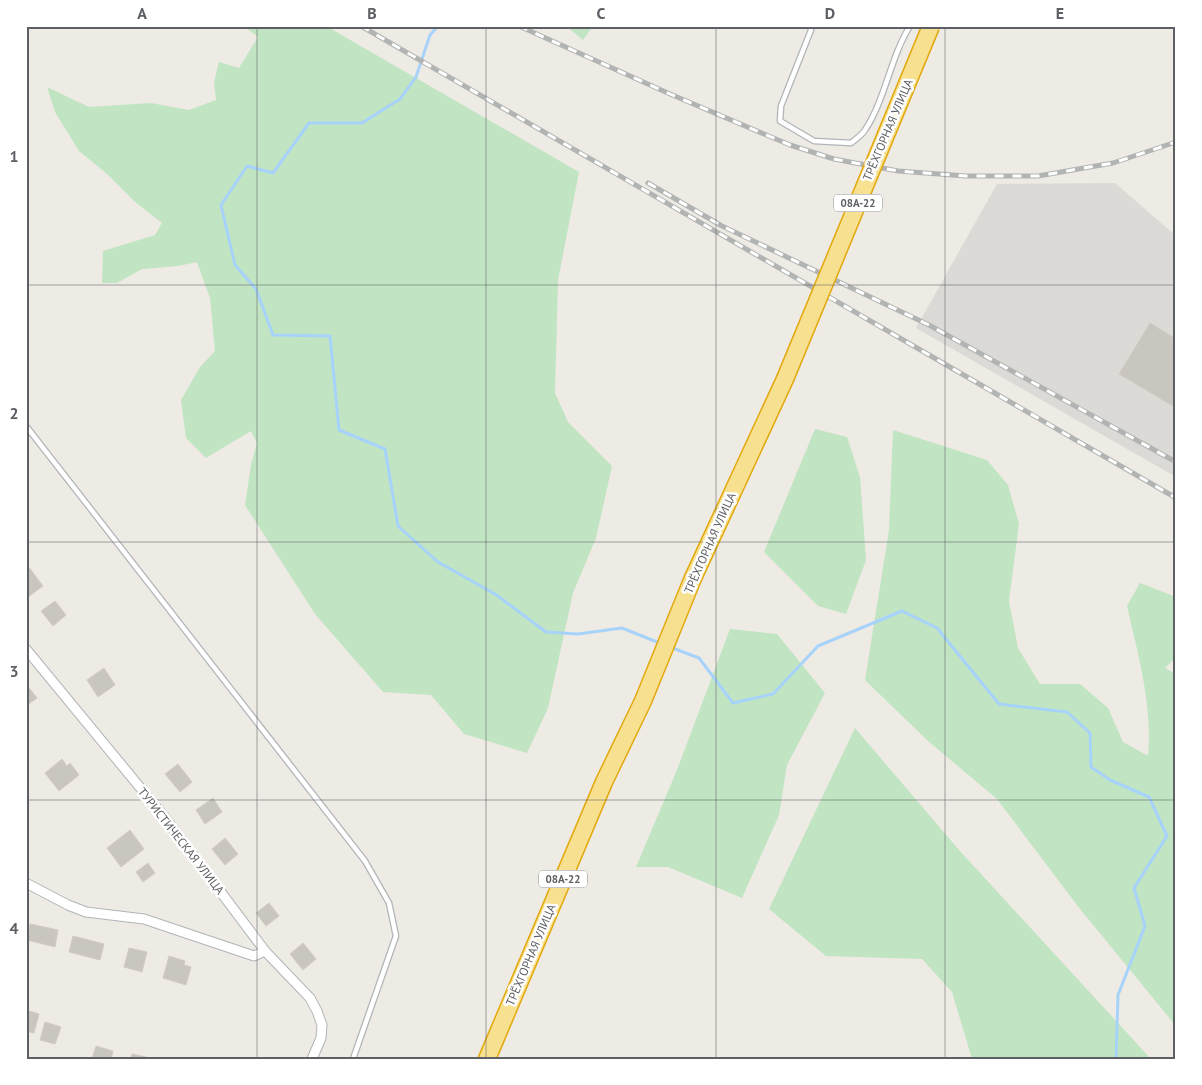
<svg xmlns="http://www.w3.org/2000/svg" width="1202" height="1085" font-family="'PT Sans',sans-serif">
<rect width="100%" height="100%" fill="#edebe4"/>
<!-- industrial -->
<polygon fill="#dcdad6" points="1115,183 1176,236 1176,477 916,328 997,184"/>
<!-- green -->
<g fill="#c1e4c3">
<polygon points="244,26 326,26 579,172 558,280 555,393 568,422 612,466 596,538 573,593 548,708 527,753 464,734 431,695 383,692 315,614 245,505 251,465 257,443 251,431 206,458 186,438 181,400 200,367 215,351 210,298 197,262 178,266 142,269 117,283 102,283 103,251 155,235 162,223 135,202 106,173 79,151 55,112 47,87 89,107 151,103 189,110 216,100 214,82 219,62 239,68 258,37"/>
<polygon points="566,26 593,26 583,40"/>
<polygon points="815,429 847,437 860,477 866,560 846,614 818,606 764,552"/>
<path d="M893,430L987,460L1008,485L1019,524L1009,601L1018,648L1040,684H1080L1108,708L1123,742L1148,756C1153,707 1138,654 1127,606L1140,583L1176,597V657L1165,668L1176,674V1026L1080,909L997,799L928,741L865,680L889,530Z"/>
<polygon points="730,629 777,634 825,693 787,765 779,815 742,898 668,867 636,867 677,770"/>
<polygon points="855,728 959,850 1151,1059 972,1059 952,992 922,959 826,956 769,909"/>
</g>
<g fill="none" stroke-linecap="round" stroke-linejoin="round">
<!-- stream -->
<g stroke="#a7d3fa" stroke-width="3">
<polyline points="438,26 430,35 416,77 400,99 362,123 309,123 273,173 247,166 221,205 235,265 256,289 273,335 330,336 339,430 385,449 398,526 438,562 495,594 546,632 578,634 622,628 662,644"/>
<polyline points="670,647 699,658 733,703 773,694 818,646 902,611 937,628 999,704 1067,712 1090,733 1091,767 1110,780 1149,797 1167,836 1134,888 1145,926 1118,995 1116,1059"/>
</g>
</g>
<!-- building -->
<g fill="#c9c6c0" stroke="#d2cdc2">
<polygon points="1150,323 1176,339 1176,408 1119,374"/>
<polygon points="28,566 43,586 28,597 26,594 26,567"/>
<polygon points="55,601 66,615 53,626 41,611"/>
<polygon points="104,668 115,685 98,697 87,680"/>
<polygon points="26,684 37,698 26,706"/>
<polygon points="62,759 67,766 70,763 79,775 59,791 45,773"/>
<polygon points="178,764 192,782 180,792 165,774"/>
<polygon points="213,798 222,812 205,824 196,810"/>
<polygon points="130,830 144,849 121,867 107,848"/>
<polygon points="225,838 238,854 225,865 212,849"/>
<polygon points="148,863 155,873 143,882 136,872"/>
<polygon points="269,903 279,916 266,926 256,913"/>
<polygon points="30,924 58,930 55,947 27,940"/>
<polygon points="73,936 104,944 100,960 69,952"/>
<polygon points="303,943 316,959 303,970 290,954"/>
<polygon points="129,948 147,952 142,972 124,967"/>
<polygon points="169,956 185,961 184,965 191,967 186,985 163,978"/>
<polygon points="26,1010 39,1014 34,1033 26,1031"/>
<polygon points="45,1022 61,1027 55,1044 40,1040"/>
<polygon points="96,1046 113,1051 111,1059 92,1059"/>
<polygon points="132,1054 151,1058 151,1059 131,1059"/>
</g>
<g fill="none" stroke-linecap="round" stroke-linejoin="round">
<defs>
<g id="lane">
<path d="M811,30L781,106L780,121L814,141L851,143C856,139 862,135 865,130C886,98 890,58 910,26"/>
<polyline points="26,426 365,861 389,903 396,936 353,1059"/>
</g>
<g id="street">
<polyline points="26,649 166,819 265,951 310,998 317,1011 322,1025 321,1038 312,1059"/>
<polyline points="26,883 68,905 86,912 144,919 254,956 265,951"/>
</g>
<polyline id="highway" points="487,1059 604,782 643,701 693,578 785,379"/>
</defs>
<!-- lane casing -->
<use href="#lane" stroke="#b1b4b8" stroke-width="7"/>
<!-- street casing -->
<use href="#street" stroke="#b1b4b8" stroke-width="11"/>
<!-- highway casing -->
<use href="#highway" stroke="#e3a80d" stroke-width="19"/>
<!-- path -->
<polyline stroke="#9bc4a8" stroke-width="2" stroke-dasharray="5 2.5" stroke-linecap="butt" points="953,26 954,26"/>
<!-- lane -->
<use href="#lane" stroke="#fff" stroke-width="4.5"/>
<!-- street -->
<use href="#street" stroke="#fff" stroke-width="9"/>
<!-- highway -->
<use href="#highway" stroke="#f7e191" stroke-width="16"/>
<defs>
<g id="rail">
<polyline points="361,26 1176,498"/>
<polyline points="519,26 670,94 790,145 834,159 898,171 966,176 1038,176 1113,163 1176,142"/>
<polyline points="648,183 722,226 929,325 1176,462"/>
</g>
</defs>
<!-- rail casing -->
<use href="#rail" stroke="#b2b3b3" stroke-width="5"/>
<!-- rail -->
<use href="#rail" stroke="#fff" stroke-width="3" stroke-dasharray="9" stroke-linecap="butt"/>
<defs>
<polyline id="highway-bridge" points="785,379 931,26"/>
</defs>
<!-- highway-bridge casing -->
<use href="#highway-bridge" stroke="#e3a80d" stroke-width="19" stroke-linecap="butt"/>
<!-- highway-bridge -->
<use href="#highway-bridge" stroke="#f7e191" stroke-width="16"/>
</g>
<!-- grid -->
<path fill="none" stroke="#5c5f63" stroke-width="1" stroke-opacity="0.55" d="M257,26V1059M486,26V1059M716,26V1059M945,26V1059M26,285H1176M26,542H1176M26,800H1176"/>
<g text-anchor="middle" stroke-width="5" stroke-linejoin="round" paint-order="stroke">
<!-- shield labels -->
<g fill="#fff" stroke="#8d8f92" stroke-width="1">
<rect x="834" y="194.5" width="48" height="17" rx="4"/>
<rect x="539" y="870.5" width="48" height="17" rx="4"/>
</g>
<g font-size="11" font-weight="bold" fill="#5c5f63">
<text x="858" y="207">08А-22</text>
<text x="563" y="883">08А-22</text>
</g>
<!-- street labels -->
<g font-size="12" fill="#5c5f63" stroke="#fff">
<text transform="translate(888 130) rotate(-67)" y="4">ТРЁХГОРНАЯ УЛИЦА</text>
<text transform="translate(710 543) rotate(-66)" y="4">ТРЁХГОРНАЯ УЛИЦА</text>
<text transform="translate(181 841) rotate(52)" y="4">ТУРИСТИЧЕСКАЯ УЛИЦА</text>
<text transform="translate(531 955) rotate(-67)" y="4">ТРЁХГОРНАЯ УЛИЦА</text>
</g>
</g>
<!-- border -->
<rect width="1202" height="1085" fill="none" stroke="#ffffff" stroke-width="55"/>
<rect x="28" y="28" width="1146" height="1030" fill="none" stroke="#5c5f63" stroke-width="2"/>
<g font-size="16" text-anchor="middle" font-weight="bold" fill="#5c5f63">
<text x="142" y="19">A</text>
<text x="372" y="19">B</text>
<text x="601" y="19">C</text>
<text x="830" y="19">D</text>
<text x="1060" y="19">E</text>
<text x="14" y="162">1</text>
<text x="14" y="419">2</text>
<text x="14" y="677">3</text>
<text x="14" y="934">4</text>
</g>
</svg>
